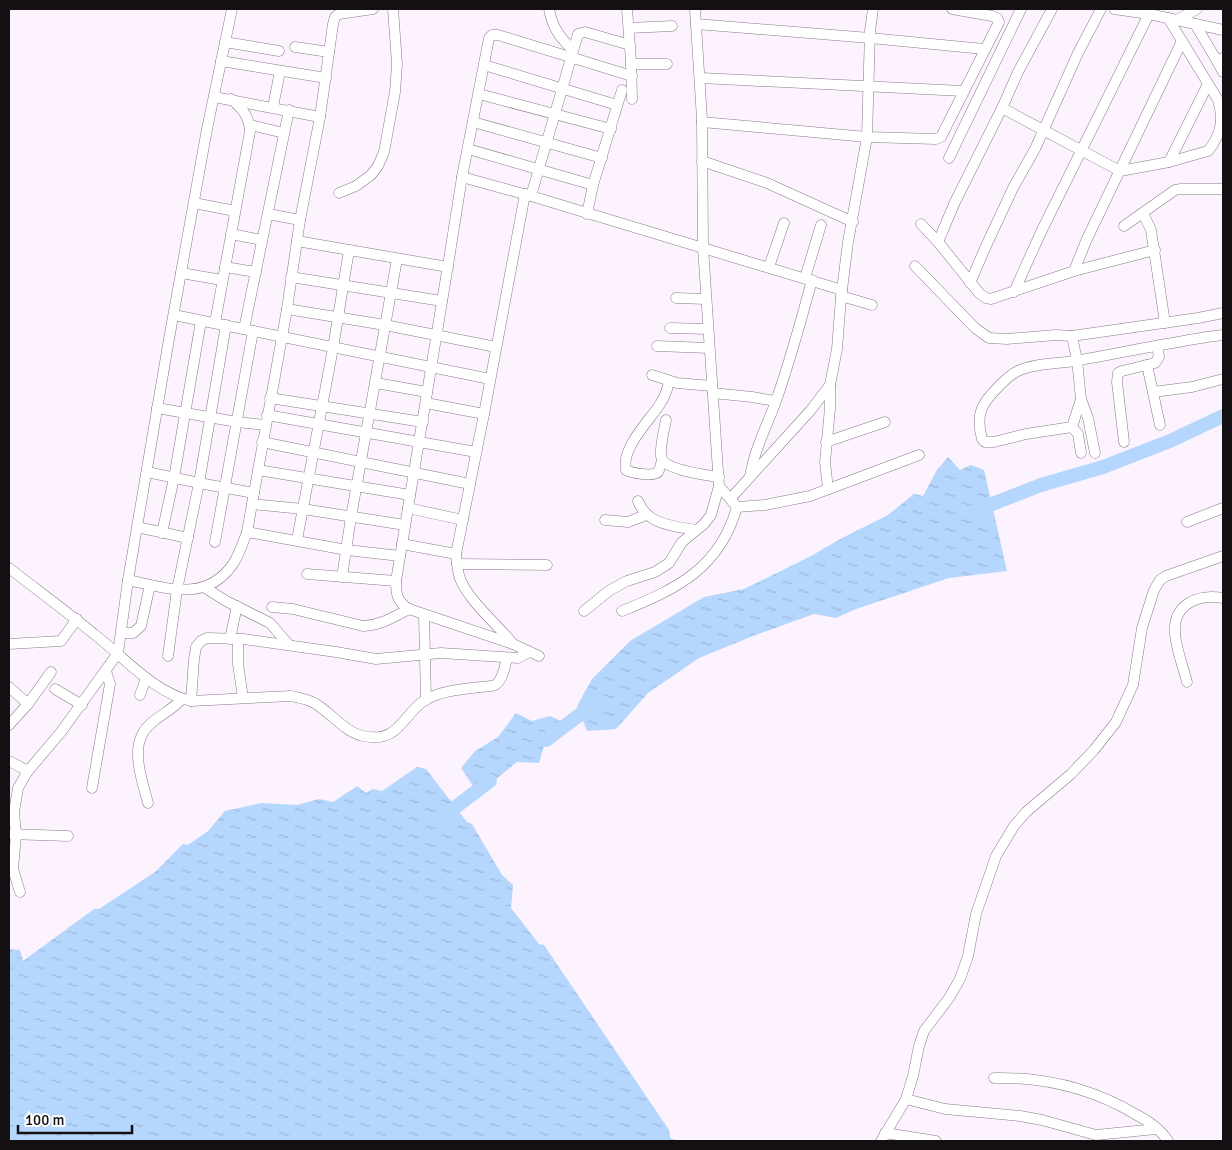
<svg xmlns="http://www.w3.org/2000/svg" width="1232" height="1150" font-family="Signika,sans-serif">
<defs>
<pattern id="water-ripples" width="26" height="14" patternUnits="userSpaceOnUse" patternTransform="scale(1.25)"><rect width="26" height="14" fill="#b5d7fd"/><path d="M2 4q2-2 4 0t4 0M15 11q2-2 4 0t4 0" fill="none" stroke="#9bb7d8"/></pattern>
</defs>
<rect width="100%" height="100%" fill="#fdf3fe"/>
<!-- water -->
<g fill="url(#water-ripples)">
<polygon points="948,457 960,470 971,465 984,470 1007,571 949,578 856,609 836,618 814,614 753,636 699,658 648,693 616,729 587,731 577,706 592,679 630,641 704,597 744,589 811,556 842,538 888,515 914,494 923,496 937,470"/>
<polygon points="516,713 532,721 550,716 563,722 558,739 544,746 539,763 517,762 495,780 490,787 477,792 461,768 475,751 498,737"/>
<polygon points="417,767 426,769 467,822 472,824 502,875 513,885 511,908 539,944 544,945 669,1130 670,1138 680,1141 9,1141 9,949 20,950 23,961 94,909 99,909 155,872 183,844 188,845 208,831 225,811 262,803 297,805 319,799 333,802 357,786 366,793 372,789 382,791"/>
</g>
<g fill="none" stroke-linecap="round" stroke-linejoin="round">
<!-- river -->
<g stroke="#b5d7fd" stroke-width="14">
<polyline points="974,511 1041,485 1103,467 1170,441 1223,416"/>
<polyline points="546,740 594,704"/>
<polyline points="441,818 490,781"/>
</g>
<defs>
<g id="minor">
<path d="M549,9C552,26 559,37 572,49"/>
<polyline points="627,9 631,61 632,99"/>
<polyline points="695,9 702,119 703,247 719,486 737,507"/>
<polyline points="1114,9 1149,14 1223,30"/>
<polyline points="1177,20 1197,9"/>
<polyline points="696,24 870,38 984,49"/>
<polyline points="1195,24 1217,61"/>
<polyline points="629,28 672,26"/>
<polyline points="225,42 279,51"/>
<polyline points="295,47 329,52"/>
<polyline points="1223,58 1217,61 1223,72"/>
<polyline points="221,61 326,78"/>
<polyline points="631,64 667,64"/>
<polyline points="484,65 617,105"/>
<polyline points="701,78 963,91"/>
<polyline points="479,94 611,129"/>
<polyline points="214,97 320,117"/>
<polyline points="273,107 280,71"/>
<path d="M1002,108L1120,171L1169,162L1208,151C1221,135 1224,120 1218,100L1168,18"/>
<polyline points="473,122 602,158"/>
<polyline points="702,122 867,137 936,139 941,137 999,22 997,18 992,16 952,9"/>
<polyline points="250,125 284,133"/>
<polyline points="468,149 593,185 587,214"/>
<polyline points="949,158 1021,9"/>
<polyline points="702,161 767,183 853,222"/>
<polyline points="1169,162 1208,84"/>
<polyline points="462,177 489,38 492,35 498,35 632,76"/>
<polyline points="593,185 622,90"/>
<polyline points="339,193 356,186 371,175 378,166 384,152 395,92 397,64 393,9"/>
<polyline points="531,196 578,34 585,32 630,45"/>
<polyline points="194,203 235,211"/>
<polyline points="1143,213 1151,230 1165,323"/>
<polyline points="268,214 300,220"/>
<polyline points="921,224 938,242 980,294 986,298 991,299 1074,271 1155,250"/>
<polyline points="1124,226 1175,190 1181,189 1223,189"/>
<polyline points="231,234 262,240"/>
<polyline points="297,241 448,267"/>
<polyline points="938,242 955,202 1002,108 1018,72 1052,9"/>
<polyline points="915,266 975,328 989,338 1007,339 1056,335 1072,336 1198,318 1223,313"/>
<polyline points="225,267 256,272"/>
<polyline points="769,267 784,223"/>
<polyline points="1074,271 1086,241 1182,41"/>
<polyline points="181,273 222,280"/>
<polyline points="291,277 442,301"/>
<polyline points="805,278 821,225"/>
<polyline points="970,283 986,246 1013,188 1035,149 1078,53 1101,9"/>
<polyline points="1014,292 1041,232 1149,14"/>
<polyline points="841,296 872,305"/>
<polyline points="676,298 706,299"/>
<polyline points="287,309 385,325 496,347"/>
<polyline points="174,315 490,379"/>
<path d="M215,323L250,131C249,116 242,108 231,99"/>
<polyline points="670,328 708,329"/>
<polyline points="244,329 289,110"/>
<polyline points="1072,336 1077,360 1081,399 1088,418 1095,453"/>
<polyline points="657,346 709,348"/>
<polyline points="1147,365 1160,425"/>
<polyline points="652,375 677,383 712,386"/>
<polyline points="376,383 427,392"/>
<polyline points="1153,392 1192,387 1223,379"/>
<polyline points="713,393 752,397 775,401"/>
<polyline points="270,398 423,422"/>
<polyline points="426,403 484,414"/>
<polyline points="157,408 237,422 265,425"/>
<polyline points="267,415 476,452"/>
<path d="M666,420C664,431 660,445 661,456C662,470 707,475 719,477"/>
<path d="M1072,427L1026,434L994,442H985L982,439C975,413 982,403 1000,385C1005,380 1011,374 1018,371C1035,363 1057,364 1074,361C1119,353 1163,344 1207,337L1223,335"/>
<polyline points="262,442 470,484"/>
<polyline points="826,442 885,422"/>
<polyline points="1124,442 1117,382 1118,373 1122,371 1155,363 1159,357 1157,346"/>
<polyline points="1081,453 1078,434 1072,427 1081,399"/>
<path d="M662,460C661,463 660,469 658,472C654,477 631,473 626,470C621,449 647,423 658,407C664,399 667,391 669,382"/>
<polyline points="258,470 410,495"/>
<polyline points="147,472 199,483 254,493"/>
<path d="M750,477C754,450 767,426 776,401C790,361 801,321 812,280"/>
<polyline points="828,489 825,462 830,408 830,385"/>
<polyline points="731,498 810,411 830,385 837,349 841,298 848,242 867,137 870,31 873,9"/>
<path d="M638,501C647,525 674,526 696,530"/>
<polyline points="252,504 303,509 405,525"/>
<polyline points="737,507 765,505 810,496 919,455"/>
<polyline points="408,508 463,520"/>
<polyline points="605,520 628,522 646,515"/>
<polyline points="1187,522 1223,508"/>
<polyline points="137,527 188,538"/>
<polyline points="247,532 347,550 400,556"/>
<polyline points="162,533 174,478 201,321"/>
<polyline points="297,540 333,348 349,250"/>
<polyline points="215,542 253,331"/>
<polyline points="402,544 456,554"/>
<polyline points="457,564 547,565"/>
<path d="M9,568C37,590 66,611 94,634C124,657 153,692 191,701L291,696C300,698 309,699 316,704C332,714 345,732 363,736C399,744 402,715 425,700C440,691 463,689 480,687C485,686 491,687 495,685C503,680 505,666 507,658"/>
<polyline points="307,574 396,581"/>
<polyline points="342,577 351,517 397,259"/>
<path d="M128,580C166,588 206,603 233,564C239,555 243,543 247,532L287,309L300,220L320,117L333,24L335,17L339,14L373,9"/>
<polyline points="204,587 226,601 270,623 289,645"/>
<path d="M272,607L293,609L363,626C381,625 394,617 409,609"/>
<polyline points="584,611 610,590 627,581 655,572 669,563 682,542 704,524 711,515 719,486"/>
<path d="M622,611C677,589 720,568 737,507"/>
<polyline points="424,615 426,700"/>
<polyline points="121,633 133,633 141,626 150,585"/>
<polyline points="230,639 237,606"/>
<polyline points="238,639 238,664 243,698"/>
<polyline points="9,644 61,641 77,619"/>
<path d="M513,644C498,625 471,603 461,581C457,572 457,563 456,554L484,414L525,194"/>
<polyline points="168,656 177,590 199,483 226,325"/>
<path d="M539,656L513,644L409,609C397,602 396,594 396,581C418,447 441,312 462,177L531,196L842,290"/>
<path d="M1187,682C1183,666 1176,649 1175,633C1173,603 1199,594 1223,598"/>
<polyline points="9,687 28,704"/>
<polyline points="55,689 82,705"/>
<polyline points="140,695 146,678"/>
<polyline points="191,701 194,659 196,647 201,641 207,638 243,639 336,652 376,659 441,653 518,658 529,652"/>
<polyline points="9,725 28,704 51,672"/>
<polyline points="9,761 28,771"/>
<polyline points="92,788 110,684 106,671"/>
<path d="M148,803C143,784 132,753 142,735C144,729 150,724 155,720C164,713 174,708 182,699"/>
<polyline points="9,834 68,836"/>
<polyline points="20,892 13,869 16,835 14,812 18,788 28,771 61,732 118,653 128,580 169,339 207,129 232,9"/>
<path d="M994,1078C1044,1077 1091,1088 1135,1114C1147,1120 1161,1130 1168,1141"/>
<polyline points="906,1099 945,1109 1020,1116 1042,1120 1096,1135 1156,1129"/>
<polyline points="885,1133 936,1141"/>
<polyline points="881,1141 906,1099 913,1076 919,1046 924,1031 949,998 960,979 968,956 976,914 996,856 1014,826 1026,812 1071,774 1094,750 1116,722 1133,685 1142,628 1154,590 1160,580 1166,576 1223,556"/>
</g>
</defs>
<!-- minor casing -->
<use href="#minor" stroke="#857a87" stroke-width="11"/>
<!-- minor -->
<use href="#minor" stroke="#fff" stroke-width="10"/>
</g>
<!-- border -->
<rect width="1232" height="1150" fill="none" stroke="#130f13" stroke-width="20"/>
<!-- scale -->
<path d="M18 1125v8h114v-8" fill="none" stroke="#130f13" stroke-width="2.5"/>
<text x="25" y="1125" font-size="15" fill="#130f13" stroke="#ffffff" stroke-width="4" paint-order="stroke">100 m</text>
</svg>
